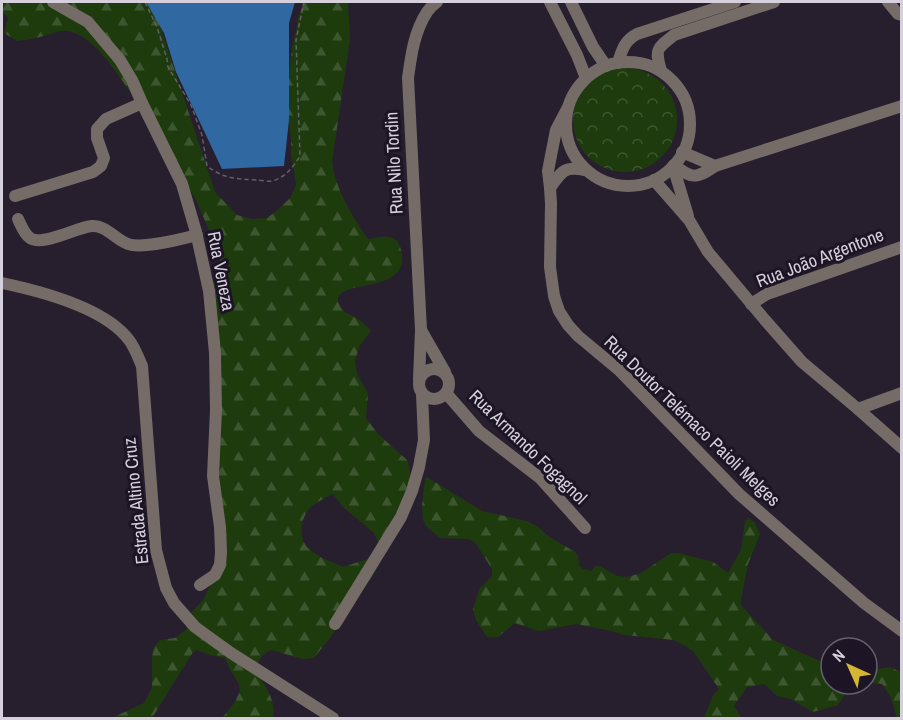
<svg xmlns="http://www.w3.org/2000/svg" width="903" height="720" font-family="'Archivo Narrow',sans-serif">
<defs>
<pattern id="forest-firs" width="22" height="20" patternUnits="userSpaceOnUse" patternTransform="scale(1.5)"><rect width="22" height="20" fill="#1e3b0e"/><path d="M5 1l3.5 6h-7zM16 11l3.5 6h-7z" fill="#3e5630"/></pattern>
<pattern id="park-crowns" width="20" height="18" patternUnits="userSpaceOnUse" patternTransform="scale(1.5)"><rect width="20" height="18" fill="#1e3b0e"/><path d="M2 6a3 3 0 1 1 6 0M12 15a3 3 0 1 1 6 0" fill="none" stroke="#3e5630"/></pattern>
</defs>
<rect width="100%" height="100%" fill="#271f2e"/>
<!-- forest -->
<g fill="url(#forest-firs)">
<path d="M2,2H155L163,35L215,192L237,215L252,219L267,218L279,209L290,198L296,185L294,170L291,155V139L286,98L292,47L296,32L298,18L304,2H348L350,39L332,162C337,193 351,214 368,239C386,236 399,232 402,255C406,295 337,278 338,301C338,302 341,309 342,309C345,314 353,315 358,319C363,322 367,327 371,331L360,345L355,360L357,374L368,393L366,418L378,434L407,460L410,470V488L379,544L374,533L343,507L333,494C325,498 316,502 309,509C300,520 298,539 309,549C317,557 333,562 343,567L368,559L375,562L378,567L343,621L314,658L303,659L271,650C259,656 258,661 257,674C267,688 276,701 273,718H222L235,702L240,691L239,684L231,671L225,658L210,655L197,650L193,652L152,718H112L144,703L152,688V657L154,647L160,640L175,638L186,630L190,614L203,600L211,584L218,561L211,294L220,263L219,248L211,235L196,200L150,119L144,114C129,91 96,33 67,31C57,30 50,35 40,37C33,39 25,40 17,41L4,33L8,18L2,11Z"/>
<polygon points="427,477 482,511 527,521 537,526 548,536 575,552 578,556 579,565 583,569 592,571 595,566 600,566 617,576 628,577 641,573 671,553 679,553 713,562 728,573 741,550 745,521 749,518 755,523 760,534 748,564 740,604 773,640 831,666 831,684 852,684 838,705 813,712 791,699 777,696 764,684 747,687 734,706 741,718 704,718 713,695 719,689 694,652 684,645 674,640 624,635 612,631 576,624 539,631 515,623 498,637 487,637 476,620 473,608 480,588 492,576 492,569 475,542 467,539 440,538 427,527 423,520 422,506 425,479"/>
<polygon points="890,667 901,672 901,718 897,718 891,698 882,684 867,682 867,671"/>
</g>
<!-- park -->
<circle fill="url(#park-crowns)" cx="625" cy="120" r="52"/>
<!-- water -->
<polygon fill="#3068a2" points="146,2 295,2 289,23 289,120 284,166 222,169 176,72 164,33"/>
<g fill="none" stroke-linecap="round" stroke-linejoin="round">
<!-- path -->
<path stroke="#635d6a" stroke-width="1.5" stroke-dasharray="4.5 3" stroke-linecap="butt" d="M145,2L157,27L167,59L168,67L191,105L202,135L207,166C224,179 237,179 257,180C261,180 268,182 272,181C285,178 294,166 300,156L296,40L304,2"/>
<!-- minor -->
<g stroke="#756b67" stroke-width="12">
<polyline points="53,2 88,22 120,60 132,80 142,103 182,184 196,232 209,291 215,353 216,410 213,476 220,527 221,552 220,565 215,575 200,585"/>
<polyline points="550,2 577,55 586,78"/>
<polyline points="571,2 593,47 606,66"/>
<polyline points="888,2 898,14 902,15"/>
<circle cx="628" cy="124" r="62"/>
<path d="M618,63C622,50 624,41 637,34L735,2"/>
<path d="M661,71C655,49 656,49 674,35L774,2"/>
<polyline points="567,109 556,130 548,171 550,188 551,203 550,267 554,296 559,311 568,325 578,336 620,371 739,494 864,603 902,631"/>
<polyline points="682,152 715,166"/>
<path d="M674,165C692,179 696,179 715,166L902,106"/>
<polyline points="673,166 688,216"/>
<polyline points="654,180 689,220 708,252 765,320 802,362 858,409 902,448"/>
<path d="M550,188C562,171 564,166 585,170"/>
<polyline points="15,196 93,172 101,166 104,158 97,138 97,129 106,119 142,103"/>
<path d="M18,219C21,225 24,234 30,238C42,247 77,227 92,226C106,225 116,240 128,244C141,249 182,239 197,235"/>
<path d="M2,283C40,291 105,308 129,340C135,348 138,357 142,366L156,550L166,588L174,603L195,627L231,653L333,718"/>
<polyline points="751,304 767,294 902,247"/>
<path d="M421,330L408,78C411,56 414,32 427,12C429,9 433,5 437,2"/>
<circle cx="434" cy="384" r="15"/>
<polyline points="419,379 421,330 445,372"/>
<polyline points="446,393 479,431 540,478 585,528"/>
<polyline points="858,409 902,393"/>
<polyline points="335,624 401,517 412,491 419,467 424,440 422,394"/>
</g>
</g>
<g text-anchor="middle" stroke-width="6" stroke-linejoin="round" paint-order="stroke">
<!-- street labels -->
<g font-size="18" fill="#d5d0db" stroke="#1d1525">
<text transform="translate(394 163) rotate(-93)" y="6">Rua Nilo Tordin</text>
<text transform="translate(820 258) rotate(-21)" y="6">Rua João Argentone</text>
<text transform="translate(221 271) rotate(79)" y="6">Rua Veneza</text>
<text transform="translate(692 421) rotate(44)" y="6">Rua Doutor Telémaco Paioli Melges</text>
<text transform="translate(528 447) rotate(44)" y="6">Rua Armando Fogagnol</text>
<text transform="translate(136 501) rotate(-96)" y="6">Estrada Altino Cruz</text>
</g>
</g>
<!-- border -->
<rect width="903" height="720" fill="none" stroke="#d5d0db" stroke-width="6"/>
<!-- north arrow -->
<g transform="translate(849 666) rotate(315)"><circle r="28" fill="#1d1525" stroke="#67606e" stroke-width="1.5"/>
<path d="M0-4.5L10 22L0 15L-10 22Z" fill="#d5b534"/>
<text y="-9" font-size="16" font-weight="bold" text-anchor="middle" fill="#d5d0db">N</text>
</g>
</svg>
